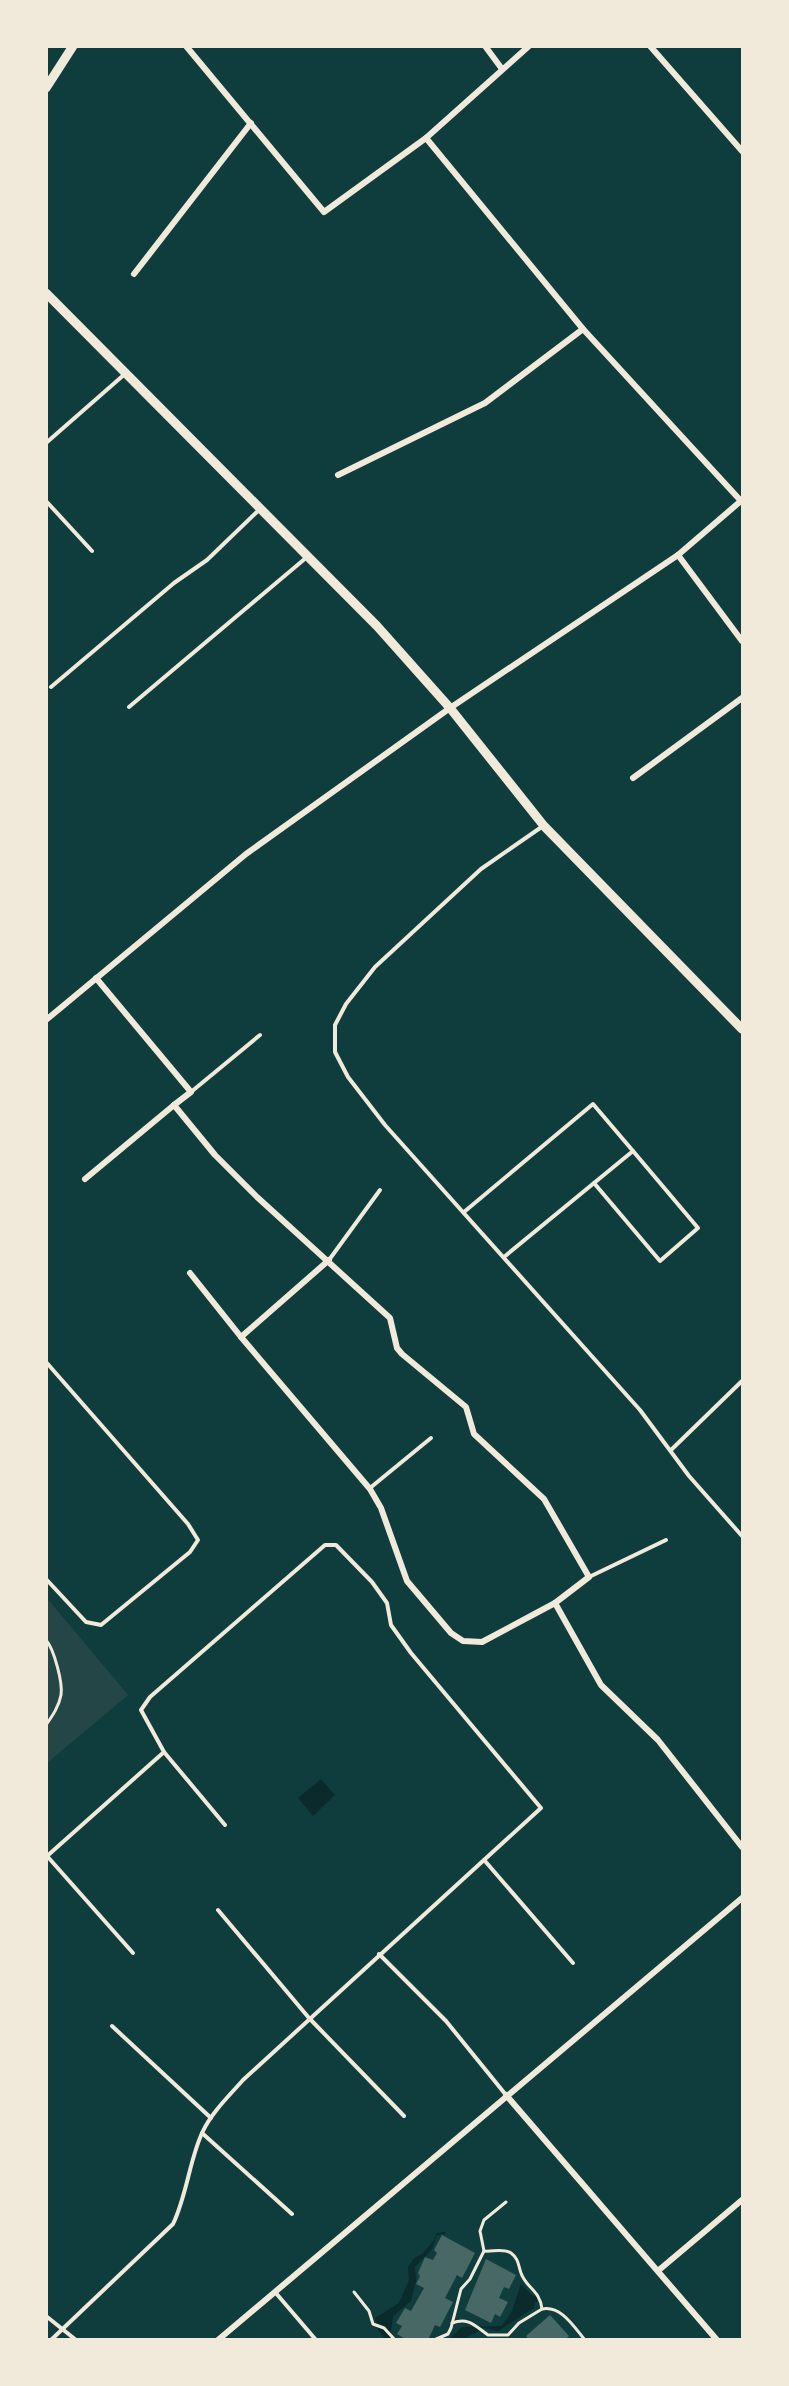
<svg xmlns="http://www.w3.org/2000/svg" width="789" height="2386" font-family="'IBM Plex Sans',sans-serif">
<rect width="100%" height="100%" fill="#0f3d3e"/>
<!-- green -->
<polygon fill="#244646" points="46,1597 128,1695 47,1763 46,1763"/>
<!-- water -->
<g fill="#0a2a2b">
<polygon points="321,1779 335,1795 313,1816 298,1798"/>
<polygon points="445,2232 446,2234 437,2235 432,2249 415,2267 416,2281 411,2301 393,2316 390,2339 385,2339 378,2330 375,2318 399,2303 409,2280 408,2267 414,2258 422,2254 434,2240 437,2233"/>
<polygon points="521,2284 533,2296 537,2295 538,2301 535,2302 534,2308 498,2331 484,2328 466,2338 448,2340 462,2327 502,2326 512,2311"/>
</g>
<!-- building -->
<g fill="#486865">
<polygon points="442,2235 475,2253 462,2278 457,2275 445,2298 453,2302 440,2327 435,2325 428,2340 407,2340 397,2334 402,2326 396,2323 405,2308 411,2311 424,2288 416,2284 420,2276 418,2273 425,2257 433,2260 437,2253 434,2250"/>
<polygon points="486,2259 516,2275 509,2289 504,2287 499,2298 508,2302 500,2317 495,2314 491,2323 465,2310"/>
<polygon points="550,2315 569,2336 565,2340 529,2340 526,2336"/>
</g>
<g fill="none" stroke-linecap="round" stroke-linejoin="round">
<!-- path -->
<g stroke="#f1e9da" stroke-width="3">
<path d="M46,1640C54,1649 63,1683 61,1695C59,1706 53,1715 46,1725"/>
<polyline points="354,2292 369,2311 373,2324 384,2328 395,2340"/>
<path d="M542,2309C561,2305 574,2327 585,2340"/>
<path d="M452,2323C469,2317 475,2326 488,2335H508L519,2323L542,2309C540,2290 526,2288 521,2273C518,2265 519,2259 511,2253C504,2248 492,2252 484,2251"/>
<polyline points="434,2340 448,2334 451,2328 461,2289 470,2279 484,2251 480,2231 484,2220 506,2202"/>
</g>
<!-- service -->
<g stroke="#f1e9da" stroke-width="4">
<polyline points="46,443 126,373"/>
<polyline points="46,501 92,551"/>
<polyline points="51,687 174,583 207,560 260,509"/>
<polyline points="129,707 307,557"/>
<polyline points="543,826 481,869 375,967 346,1004 335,1025 335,1052 348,1077 385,1125 640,1410 689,1476 742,1536"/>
<polyline points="191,1092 260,1035"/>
<polyline points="594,1183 660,1261 698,1228 633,1151"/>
<polyline points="464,1212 593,1104 633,1151 504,1257"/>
<polyline points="329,1260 380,1190"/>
<polyline points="46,1362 188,1524 198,1540 190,1552 101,1625 86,1622 46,1579"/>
<polyline points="671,1450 742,1381"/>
<polyline points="370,1488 431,1438"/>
<polyline points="589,1577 666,1540"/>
<polyline points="164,1752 225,1825"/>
<polyline points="47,1856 133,1953"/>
<path d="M46,1857L164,1752L141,1710L150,1697L325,1545H336L372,1582L387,1603L391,1625L411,1653L541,1808L243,2080C229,2096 212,2112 203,2131C190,2157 187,2195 173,2224L51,2340"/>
<polyline points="485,1861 573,1963"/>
<polyline points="218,1910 309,2018 404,2116"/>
<polyline points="379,1954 446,2021 506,2095"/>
<polyline points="112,2026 211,2118"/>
<polyline points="202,2133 292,2214"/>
<polyline points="275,2292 316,2340"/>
<polyline points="46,2316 76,2340"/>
</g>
<!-- minor -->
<g stroke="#f1e9da" stroke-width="6">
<polyline points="186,46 324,212 426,138 529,46"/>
<polyline points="485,46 502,69"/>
<polyline points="650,46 742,151"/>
<polyline points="426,138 583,329 741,501"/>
<polyline points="134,274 251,123"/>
<polyline points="338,475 485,403 583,329"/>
<polyline points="678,555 742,641"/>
<polyline points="633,778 742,698"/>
<polyline points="96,978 191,1092 174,1105"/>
<polyline points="46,1020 246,854 450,708 678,555 742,500"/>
<polyline points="85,1179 174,1105 215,1155 257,1197 390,1318 397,1348 402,1354 466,1407 474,1434 544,1499 589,1577 555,1603"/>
<polyline points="190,1273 241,1337 329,1260"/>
<polyline points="241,1337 370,1489 381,1508 407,1581 451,1633 463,1641 482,1642 555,1603 601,1685 658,1740 742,1847"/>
<polyline points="506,2095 717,2340"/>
<polyline points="659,2270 742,2200"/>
<polyline points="218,2340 742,1898"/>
</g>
<!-- tertiary -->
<g stroke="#f1e9da" stroke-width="9">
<polyline points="46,88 73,46"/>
<polyline points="46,293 377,626 450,708 544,826 742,1029"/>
</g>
</g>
<!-- border -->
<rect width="789" height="2386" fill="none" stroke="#f1e9da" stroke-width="96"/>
</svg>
